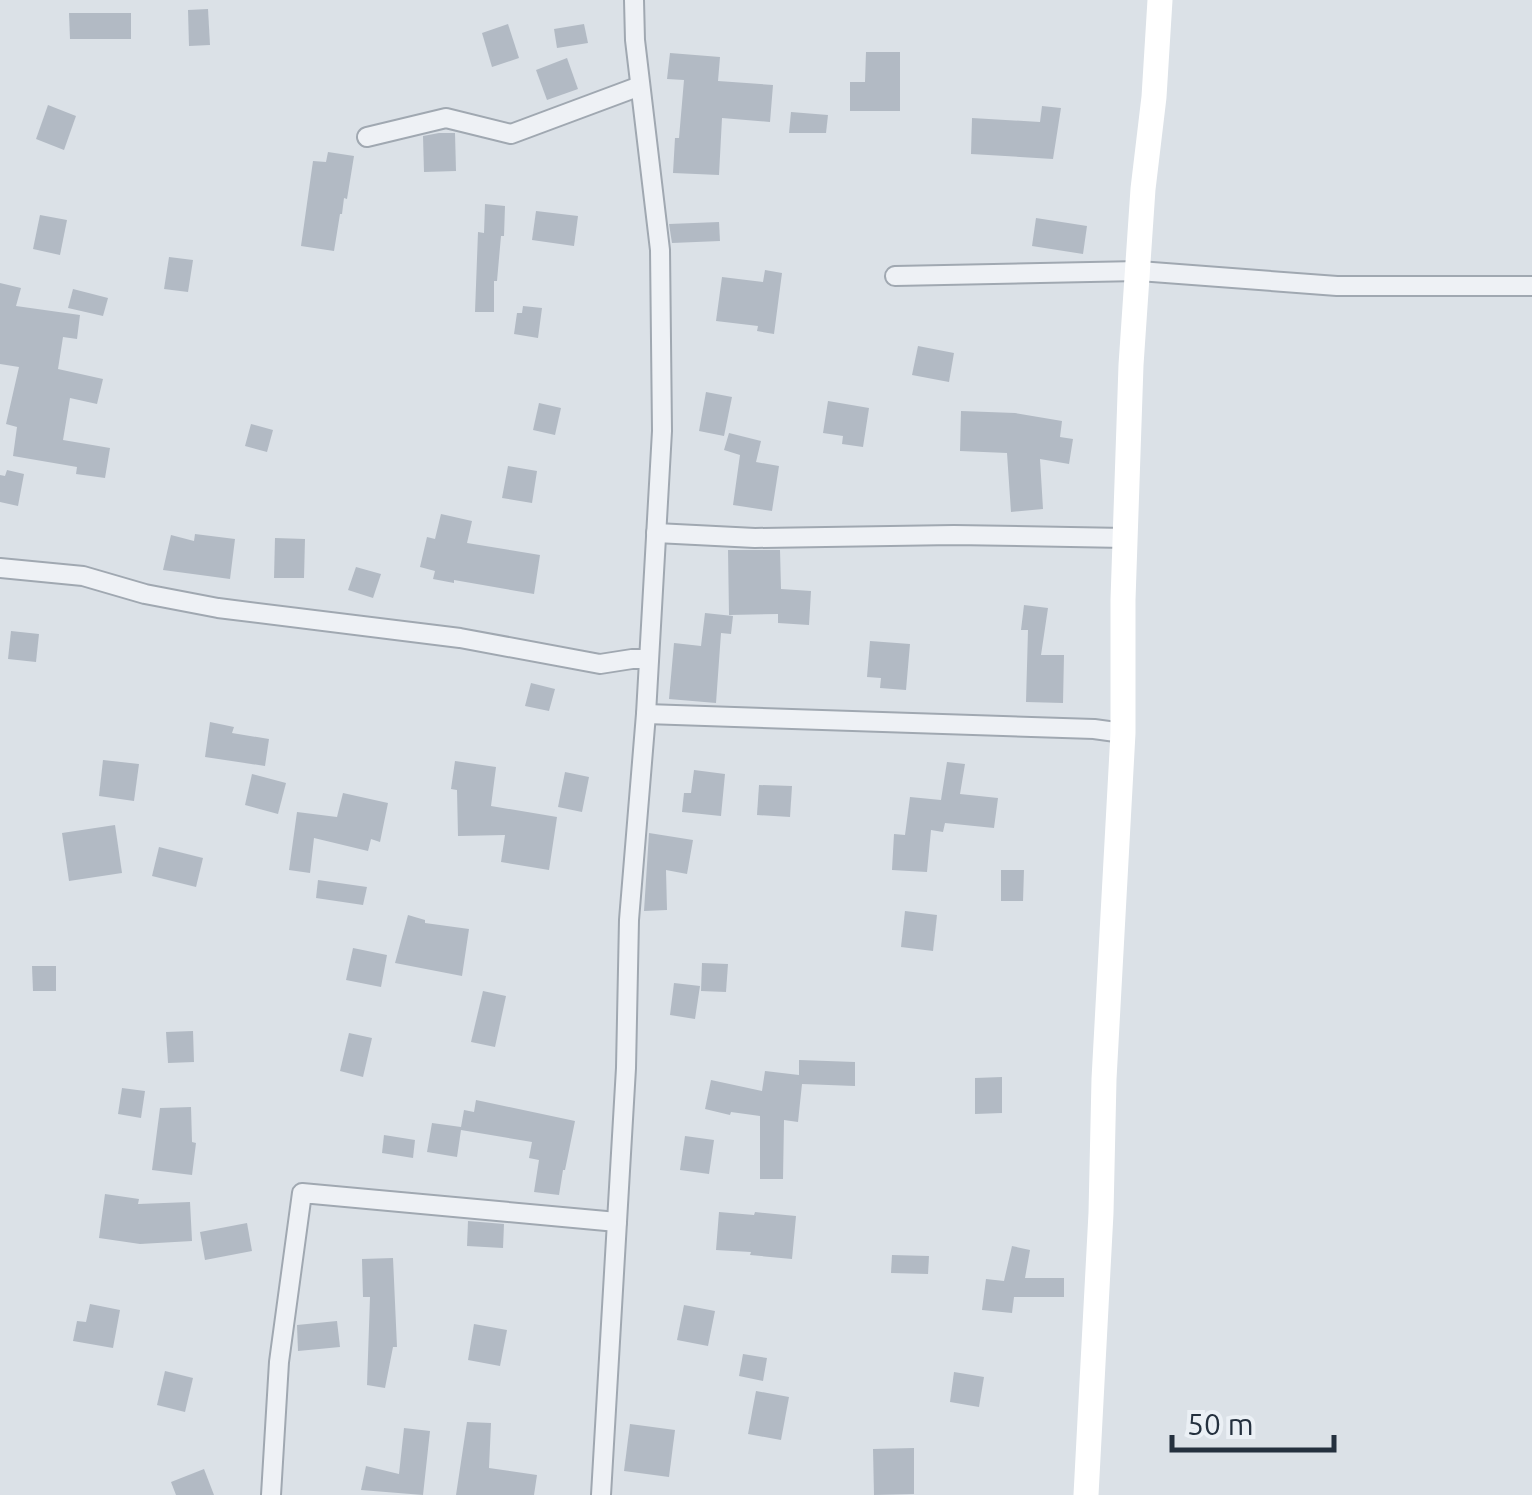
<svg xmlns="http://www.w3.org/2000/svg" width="1532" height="1495" font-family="Ubuntu,sans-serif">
<rect width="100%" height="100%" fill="#dbe1e7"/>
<!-- building -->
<g fill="#b2bac4">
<polygon points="208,9 210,45 189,46 188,10"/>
<polygon points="69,13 131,13 131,39 70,39"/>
<polygon points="508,24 519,58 492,67 482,33"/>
<polygon points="584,24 588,43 557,48 554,29"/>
<polygon points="866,52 900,52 900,111 850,111 850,82 865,82"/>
<polygon points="670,53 720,57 718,81 773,85 770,122 722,118 719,175 673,173 675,138 679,138 684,80 667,79"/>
<polygon points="567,58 578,89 547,100 536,70"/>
<polygon points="48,105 76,116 64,150 36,139"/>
<polygon points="1042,106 1061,108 1053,159 971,154 972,118 1040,122"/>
<polygon points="791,112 828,115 826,133 789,133"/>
<polygon points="439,133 455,133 456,171 424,172 423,136"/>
<polygon points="328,152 354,156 347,199 344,198 342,214 340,214 334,251 301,246 313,161 326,162"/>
<polygon points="485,204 505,206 504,236 501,236 497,281 494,281 494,312 475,312 478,232 484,233"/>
<polygon points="536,211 578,216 574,246 532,240"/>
<polygon points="40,215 67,220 60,255 33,249"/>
<polygon points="1036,218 1087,226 1083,254 1032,246"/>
<polygon points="719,222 720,241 672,243 669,224"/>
<polygon points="169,257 193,260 188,292 164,289"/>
<polygon points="765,270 782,273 774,334 757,331 758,326 716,321 722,277 763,282"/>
<polygon points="0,283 21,288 16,306 80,315 77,339 63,337 58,369 103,379 97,404 70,398 63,440 110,448 105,478 76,474 77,467 13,456 17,427 6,424 19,367 0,364"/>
<polygon points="73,289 108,298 103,316 68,308"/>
<polygon points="523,306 542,308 538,338 514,334 517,313 522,313"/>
<polygon points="918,346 954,353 949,382 912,375"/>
<polygon points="706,392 732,397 724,436 699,431"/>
<polygon points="828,401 869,408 863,447 842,444 843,436 823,433"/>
<polygon points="539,403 561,408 555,435 533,430"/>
<polygon points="961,411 1015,413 1062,421 1060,437 1073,439 1069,464 1040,459 1043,509 1011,512 1007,453 960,451"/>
<polygon points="251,424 273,430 267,452 245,446"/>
<polygon points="729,433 761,441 756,462 779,466 772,511 733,505 740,455 724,450"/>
<polygon points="508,466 537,471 532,503 502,498"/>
<polygon points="7,470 24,474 18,506 0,502 0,475 5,476"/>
<polygon points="441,514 472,521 467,543 540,555 534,594 454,580 454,583 433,579 435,571 420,567 427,537 435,539"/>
<polygon points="195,534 235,539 230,579 163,570 171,535 194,541"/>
<polygon points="275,538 305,539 304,578 274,578"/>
<polygon points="728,550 780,550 781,589 811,591 809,625 778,623 778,614 729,615"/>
<polygon points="356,567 381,574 373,598 348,590"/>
<polygon points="1024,605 1048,608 1041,655 1064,655 1063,703 1026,702 1028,630 1021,630"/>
<polygon points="705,613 733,616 731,634 721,633 716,703 669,699 674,643 701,646"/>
<polygon points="11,631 39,634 36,662 8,659"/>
<polygon points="870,641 910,644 906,690 880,688 881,678 867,677"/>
<polygon points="531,683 555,689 549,711 525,706"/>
<polygon points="210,722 234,727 232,733 269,739 265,766 205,757"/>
<polygon points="103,760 139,764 134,801 99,796"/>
<polygon points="455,761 496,767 491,806 557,817 549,870 501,862 505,835 458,836 457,790 451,789"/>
<polygon points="947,762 965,764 960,794 998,798 994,828 945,823 943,832 931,830 927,872 892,870 894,834 905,835 910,797 941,800"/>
<polygon points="694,770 725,774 721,816 682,812 684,793 691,793"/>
<polygon points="565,772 589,777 582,812 558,807"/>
<polygon points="252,774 286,783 278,814 245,805"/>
<polygon points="759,785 792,786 790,817 757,815"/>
<polygon points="343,793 388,803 380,842 371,839 368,851 314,838 310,873 289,870 297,812 337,817"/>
<polygon points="115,825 122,873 69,881 62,833"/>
<polygon points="649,833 693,840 687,874 666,870 667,910 644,911"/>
<polygon points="159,847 203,858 196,887 152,876"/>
<polygon points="1001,870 1024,870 1023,901 1001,901"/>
<polygon points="318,880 367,887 363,905 316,898"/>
<polygon points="905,911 937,915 933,951 901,947"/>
<polygon points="408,915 425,920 425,923 469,929 462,976 395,963"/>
<polygon points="353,948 387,955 381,987 346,980"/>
<polygon points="702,963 728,964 726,992 701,991"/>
<polygon points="32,966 56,966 56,991 33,991"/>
<polygon points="674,983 700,986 695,1019 670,1015"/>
<polygon points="483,991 506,996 495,1047 471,1042"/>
<polygon points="193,1031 194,1062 168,1063 166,1032"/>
<polygon points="349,1033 372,1038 363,1077 340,1071"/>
<polygon points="799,1060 855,1062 855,1086 802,1084 798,1122 784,1120 783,1179 760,1179 760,1116 731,1112 730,1115 705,1109 711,1080 762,1091 765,1071 799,1075"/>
<polygon points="1002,1077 1002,1113 975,1114 975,1078"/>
<polygon points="122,1088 145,1091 141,1118 118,1114"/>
<polygon points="476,1100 575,1121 565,1170 563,1170 559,1195 534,1192 539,1160 529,1158 532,1142 461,1130 457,1157 427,1152 432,1123 461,1127 464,1110 474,1112"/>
<polygon points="191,1107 192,1142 196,1143 192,1175 152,1170 160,1108"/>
<polygon points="384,1135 415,1140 413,1158 382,1153"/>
<polygon points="685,1136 714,1140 709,1174 680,1170"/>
<polygon points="105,1194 139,1199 138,1204 190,1202 192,1241 140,1244 99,1238"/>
<polygon points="719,1212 754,1215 755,1212 796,1216 792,1259 750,1255 751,1252 716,1250"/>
<polygon points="468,1221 504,1224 503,1248 467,1246"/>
<polygon points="247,1223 252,1251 205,1260 200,1232"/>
<polygon points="1012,1246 1030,1250 1025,1278 1064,1278 1064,1297 1014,1297 1012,1313 982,1310 986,1279 1004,1281"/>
<polygon points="892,1255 929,1256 928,1274 891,1273"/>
<polygon points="393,1258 397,1347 393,1347 385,1388 367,1385 370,1297 363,1297 362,1259"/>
<polygon points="90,1304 120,1310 113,1348 73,1341 77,1321 86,1322"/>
<polygon points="684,1305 715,1311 708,1346 677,1340"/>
<polygon points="337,1321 340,1347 298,1351 297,1325"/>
<polygon points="474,1324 507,1330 500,1366 468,1360"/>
<polygon points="743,1354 767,1358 763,1381 739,1376"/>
<polygon points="165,1371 193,1378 185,1412 157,1405"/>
<polygon points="954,1372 984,1377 979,1407 950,1402"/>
<polygon points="756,1391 789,1397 781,1440 748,1434"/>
<polygon points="467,1422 491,1423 489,1468 537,1475 534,1495 456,1495"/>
<polygon points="630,1424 675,1430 669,1477 624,1471"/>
<polygon points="404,1428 430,1431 423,1495 361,1490 366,1466 399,1474"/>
<polygon points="914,1448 914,1494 874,1495 873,1449"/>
<polygon points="204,1469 214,1495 176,1495 171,1482"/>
</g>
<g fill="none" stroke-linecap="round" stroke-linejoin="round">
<defs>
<g id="street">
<polyline points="367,137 446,118 511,134 640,86"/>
<polyline points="895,276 1139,271 1337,286 1532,286"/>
<polyline points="656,533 755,538 954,535 1125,538"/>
<polyline points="0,568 83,576 145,594 218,608 460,638 600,664 632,659 649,659"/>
<polyline points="646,714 1094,729 1123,733"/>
<polyline points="271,1495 279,1362 302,1193 617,1222"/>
<polyline points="601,1495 626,1068 629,920 646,714 662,431 660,250 635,40 634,0"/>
</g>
</defs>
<!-- street casing -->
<use href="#street" stroke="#a0a8b1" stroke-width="22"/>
<!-- street -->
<use href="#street" stroke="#eef1f5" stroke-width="18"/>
<!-- secondary -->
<polyline stroke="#fff" stroke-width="25" points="1086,1495 1101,1213 1104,1079 1123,733 1123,600 1131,365 1143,189 1154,97 1160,0"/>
</g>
<!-- scale -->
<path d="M1172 1435v15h162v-15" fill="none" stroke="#24303e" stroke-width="5"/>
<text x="1187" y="1435" font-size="30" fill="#24303e" stroke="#ebf0f5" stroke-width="8" paint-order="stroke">50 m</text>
</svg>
